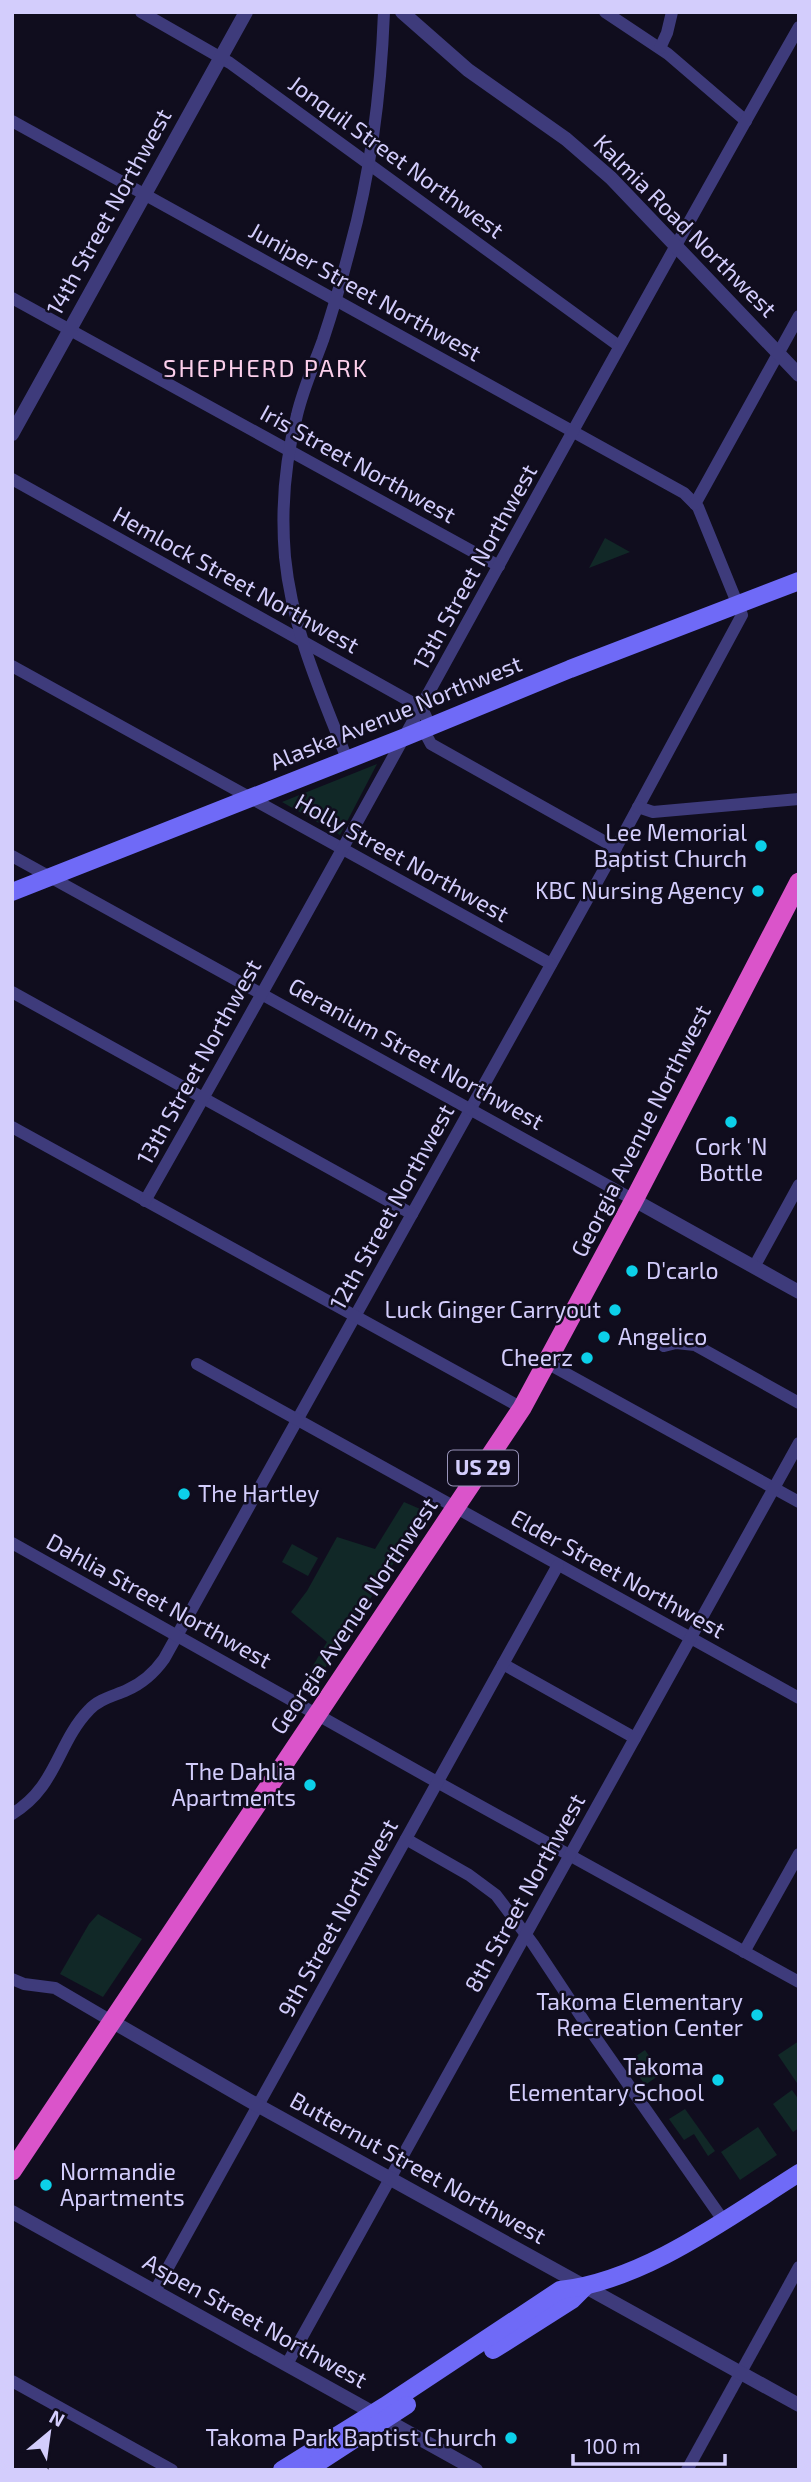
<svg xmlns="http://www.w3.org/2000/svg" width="811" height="2482" font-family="'Exo 2',sans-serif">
<rect width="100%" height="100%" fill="#100d1e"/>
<!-- green -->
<g fill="#112827">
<polygon points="605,538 630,552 589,568"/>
<polygon points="377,764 340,835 282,802"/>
<polygon points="404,1502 427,1512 325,1668 321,1666 314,1677 308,1674 327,1642 291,1612 307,1591 337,1537 375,1549"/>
<polygon points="292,1544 318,1558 308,1576 282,1562"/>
<polygon points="98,1914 142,1939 103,1997 60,1974 89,1924"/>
<polygon points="799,2041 799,2086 778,2055"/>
<polygon points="645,2050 661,2074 645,2085 629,2061"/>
<polygon points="792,2090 799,2100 799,2128 793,2132 773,2104"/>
<polygon points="685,2109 715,2151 708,2156 694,2134 684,2140 669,2119"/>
<polygon points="758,2127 777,2155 740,2180 721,2152"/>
</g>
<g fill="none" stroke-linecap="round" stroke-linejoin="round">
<!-- minor -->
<g stroke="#3e3b7b" stroke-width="12">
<polyline points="141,12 230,63 619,346"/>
<polyline points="605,12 668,54 746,121"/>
<polyline points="660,48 667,33 672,12"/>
<path d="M12,121L684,493L698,507L742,615L616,848L164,1659C154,1673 143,1683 127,1690C114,1696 99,1699 89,1710C57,1743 57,1787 12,1814"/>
<polyline points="12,298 499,566"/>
<polyline points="12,479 422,708 430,726"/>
<polyline points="695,504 799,316"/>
<polyline points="12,666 551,964"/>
<polyline points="423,729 431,744 616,848"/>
<path d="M347,759C321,693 292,629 285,557C281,510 285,461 297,415C303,389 314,365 323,340C333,310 342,279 350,248C371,172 381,91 384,12"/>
<polyline points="638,807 653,812 799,799"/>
<polyline points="12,856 634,1200"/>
<polyline points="12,992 412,1214"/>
<polyline points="12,1127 522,1408"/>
<path d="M145,1201C367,812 577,416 799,27"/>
<polyline points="754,1267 799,1185"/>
<polyline points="664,1346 676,1343 695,1345 799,1403"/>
<polyline points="547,1363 799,1502"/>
<polyline points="197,1364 799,1698"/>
<polyline points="12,1543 428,1777 799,1982"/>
<polyline points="503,1664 635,1738"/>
<polyline points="406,1839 469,1875 496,1895 533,1944 586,2024 723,2220"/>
<polyline points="744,1952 799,1854"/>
<polyline points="12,1979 24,1984 55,1988 113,2022"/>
<polyline points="155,2291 558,1565"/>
<polyline points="287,2364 799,1443"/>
<polyline points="12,2381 172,2470"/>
<polyline points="687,2470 799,2267"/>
</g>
<!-- tertiary -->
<g stroke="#3e3b7b" stroke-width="14">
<polyline points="402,12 468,70 566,139 611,178 799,375"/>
<polyline points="12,434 246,12"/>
<polyline points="634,1200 799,1292"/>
<polyline points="113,2022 248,2100 799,2405"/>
<polyline points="12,2212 476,2470"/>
</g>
<!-- secondary -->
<g stroke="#6f6af7" stroke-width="18">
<polyline points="12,892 405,737 570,669 799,581"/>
<polyline points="493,2350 572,2300 585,2287"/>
<path d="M282,2470L385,2406L560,2290C644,2281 729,2217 799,2173"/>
<polyline points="307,2470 407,2405"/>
</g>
<!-- trunk -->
<polyline stroke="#da54ca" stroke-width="19" points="12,2171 522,1408 634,1200 799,882"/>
</g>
<!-- markers -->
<g fill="#0cd0e9" stroke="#100d1e" stroke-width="2.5">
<circle cx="761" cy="846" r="7"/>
<circle cx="758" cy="891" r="7"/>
<circle cx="731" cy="1122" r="7"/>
<circle cx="632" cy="1271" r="7"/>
<circle cx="615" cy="1310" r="7"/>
<circle cx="604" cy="1337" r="7"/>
<circle cx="587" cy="1358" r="7"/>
<circle cx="184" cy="1494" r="7"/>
<circle cx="310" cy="1785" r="7"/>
<circle cx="757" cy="2015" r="7"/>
<circle cx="718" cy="2080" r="7"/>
<circle cx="46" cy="2185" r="7"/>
<circle cx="511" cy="2438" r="7"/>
</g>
<g text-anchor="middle" stroke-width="5" stroke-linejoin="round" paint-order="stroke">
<!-- shield labels -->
<rect fill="#100d1e" stroke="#9893b9" stroke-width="2" x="448" y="1450.5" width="70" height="35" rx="5"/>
<g font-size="21" font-weight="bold" fill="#d3cdfc">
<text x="483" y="1475">US 29</text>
</g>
<!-- street labels -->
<g font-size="23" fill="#d3cdfc" stroke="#100d1e">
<text transform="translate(396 157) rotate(36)" y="8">Jonquil Street Northwest</text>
<text transform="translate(109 212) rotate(-61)" y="8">14th Street Northwest</text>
<text transform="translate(685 226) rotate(45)" y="8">Kalmia Road Northwest</text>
<text transform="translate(365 292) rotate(29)" y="8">Juniper Street Northwest</text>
<text transform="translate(358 464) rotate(29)" y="8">Iris Street Northwest</text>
<text transform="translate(475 567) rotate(-61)" y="8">13th Street Northwest</text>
<text transform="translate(236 580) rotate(29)" y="8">Hemlock Street Northwest</text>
<text transform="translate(396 713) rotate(-22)" y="8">Alaska Avenue Northwest</text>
<text transform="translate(402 858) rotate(29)" y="8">Holly Street Northwest</text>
<text transform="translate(416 1054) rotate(29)" y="8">Geranium Street Northwest</text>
<text transform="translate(199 1062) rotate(-61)" y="8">13th Street Northwest</text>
<text transform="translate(641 1131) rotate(-63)" y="8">Georgia Avenue Northwest</text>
<text transform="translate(392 1207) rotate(-61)" y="8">12th Street Northwest</text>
<text transform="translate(618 1574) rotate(29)" y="8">Elder Street Northwest</text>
<text transform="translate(159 1601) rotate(29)" y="8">Dahlia Street Northwest</text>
<text transform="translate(354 1616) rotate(-56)" y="8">Georgia Avenue Northwest</text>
<text transform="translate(525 1893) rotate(-61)" y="8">8th Street Northwest</text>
<text transform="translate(338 1918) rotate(-61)" y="8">9th Street Northwest</text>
<text transform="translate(418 2168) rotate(29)" y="8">Butternut Street Northwest</text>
<text transform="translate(255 2321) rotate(29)" y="8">Aspen Street Northwest</text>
</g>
<!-- poi labels -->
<g font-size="23" fill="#d3cdfc" stroke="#100d1e" text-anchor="end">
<text x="747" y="841">Lee Memorial<tspan x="747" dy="26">Baptist Church</tspan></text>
<text x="744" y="899">KBC Nursing Agency</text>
<text x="731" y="1155" text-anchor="middle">Cork 'N<tspan x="731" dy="26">Bottle</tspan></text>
<text x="646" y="1279" text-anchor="start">D'carlo</text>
<text x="601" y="1318">Luck Ginger Carryout</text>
<text x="618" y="1345" text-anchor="start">Angelico</text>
<text x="573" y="1366">Cheerz</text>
<text x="198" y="1502" text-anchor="start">The Hartley</text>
<text x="296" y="1780">The Dahlia<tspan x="296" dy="26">Apartments</tspan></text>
<text x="743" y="2010">Takoma Elementary<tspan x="743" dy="26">Recreation Center</tspan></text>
<text x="704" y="2075">Takoma<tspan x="704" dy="26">Elementary School</tspan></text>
<text x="60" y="2180" text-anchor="start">Normandie<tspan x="60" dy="26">Apartments</tspan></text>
<text x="497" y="2446">Takoma Park Baptist Church</text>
</g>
<!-- neighbourhood labels -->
<g font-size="24" letter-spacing="2" fill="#fccfeb" stroke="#100d1e">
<text x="266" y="377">SHEPHERD PARK</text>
</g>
</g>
<!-- border -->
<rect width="811" height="2482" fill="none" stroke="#d3cdfc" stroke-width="28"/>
<!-- north arrow -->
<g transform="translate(49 2433) rotate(29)" stroke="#100d1e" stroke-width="5" paint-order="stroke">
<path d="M0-5L12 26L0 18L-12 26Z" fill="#d3cdfc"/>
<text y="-10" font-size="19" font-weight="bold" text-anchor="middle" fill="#d3cdfc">N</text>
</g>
<!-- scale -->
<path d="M573 2454v10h152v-10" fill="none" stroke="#d3cdfc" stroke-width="3.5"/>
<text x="584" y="2454" font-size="21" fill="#d3cdfc" stroke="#100d1e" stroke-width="5" paint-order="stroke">100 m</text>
</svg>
